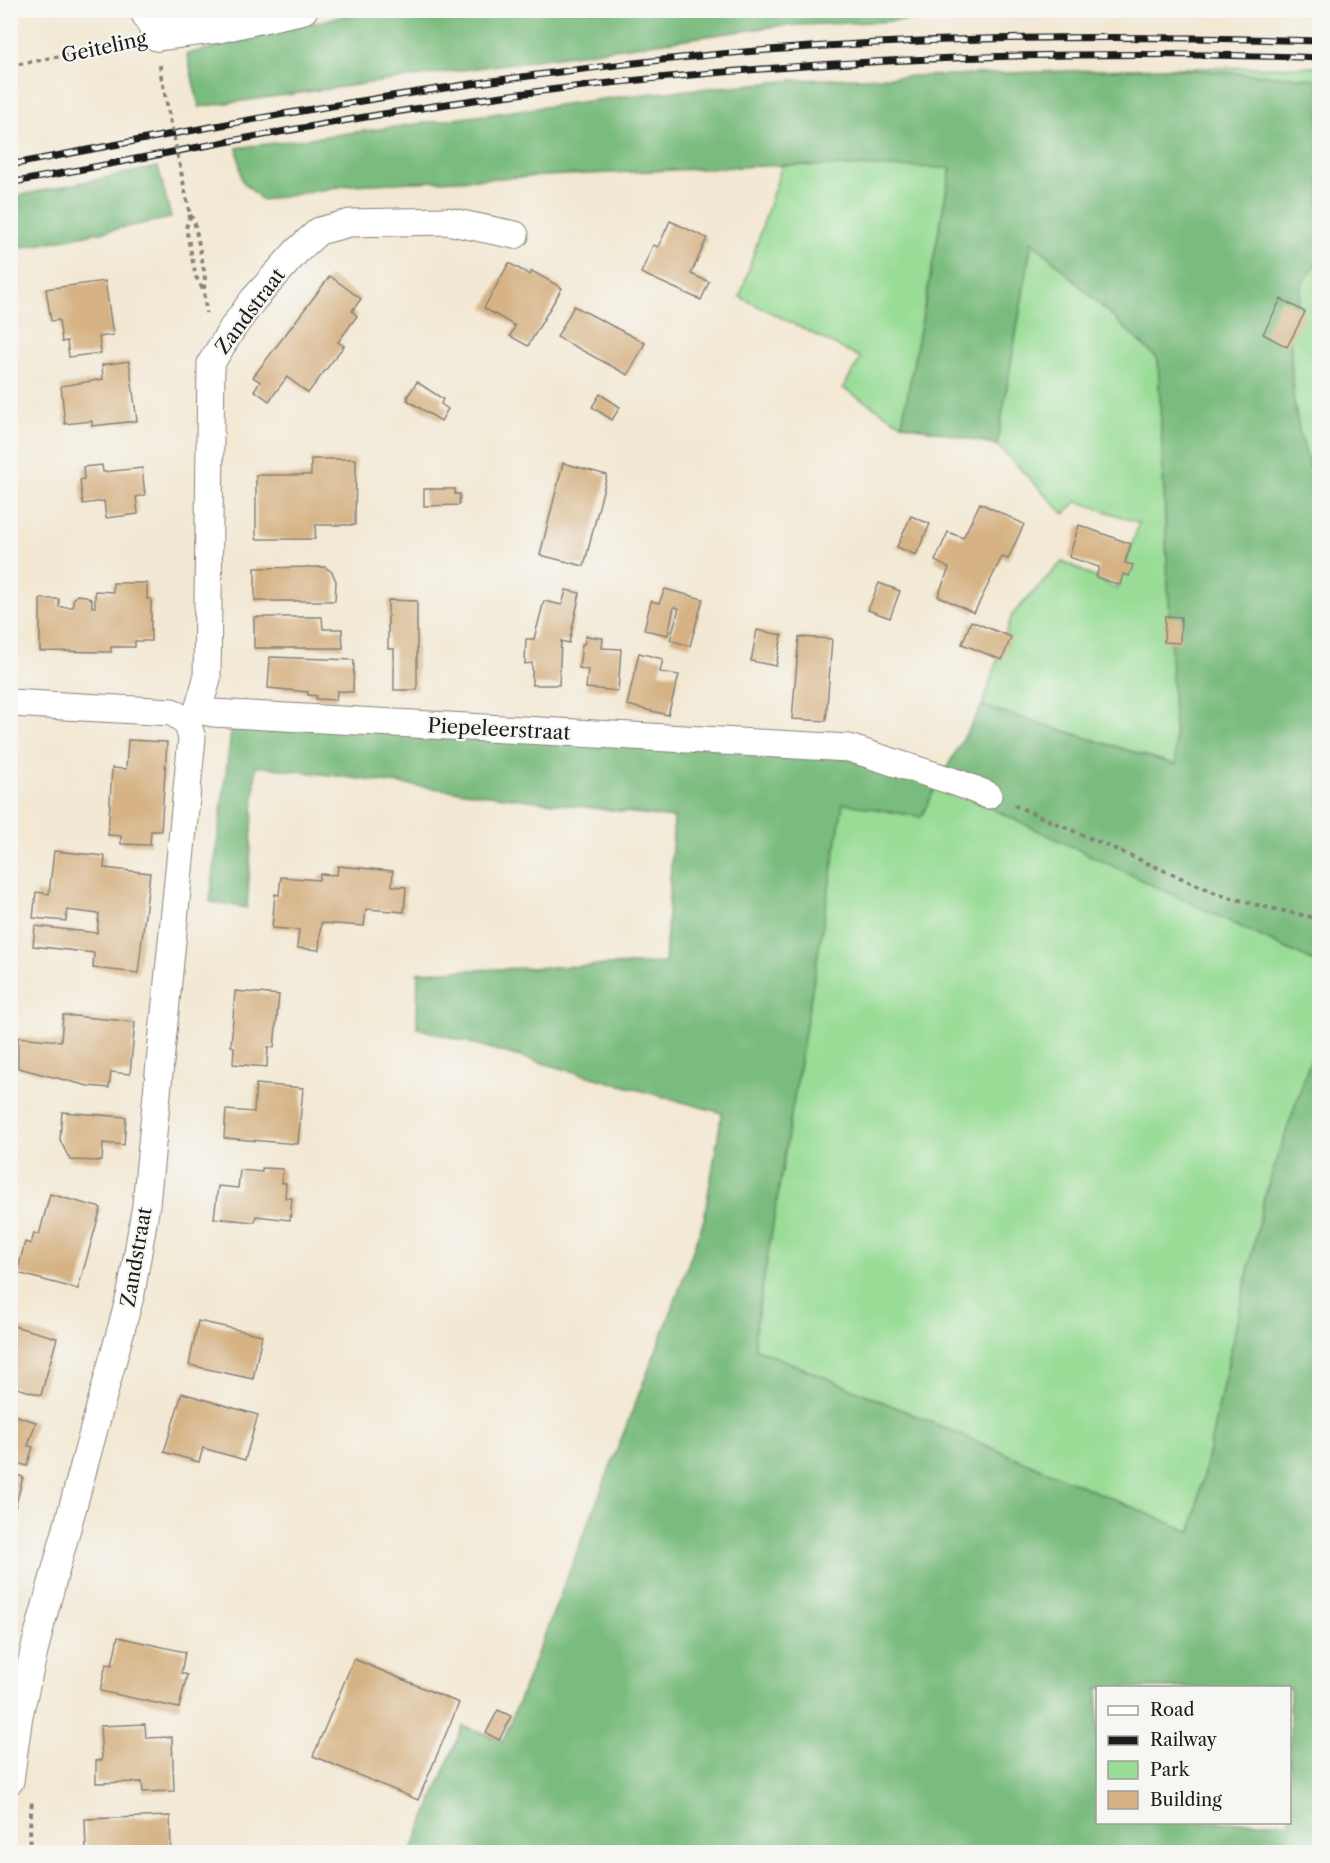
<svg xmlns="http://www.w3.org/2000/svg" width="1330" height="1863" font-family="'Libre Caslon Text',serif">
<rect width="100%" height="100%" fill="#f6f6f2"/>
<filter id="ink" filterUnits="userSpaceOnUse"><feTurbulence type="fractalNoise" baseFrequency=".0167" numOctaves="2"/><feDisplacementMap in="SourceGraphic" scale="12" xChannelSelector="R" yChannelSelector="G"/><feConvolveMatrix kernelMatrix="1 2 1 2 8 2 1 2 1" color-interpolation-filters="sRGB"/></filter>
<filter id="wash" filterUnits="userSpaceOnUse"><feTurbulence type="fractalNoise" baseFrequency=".008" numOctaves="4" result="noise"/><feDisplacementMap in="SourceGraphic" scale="24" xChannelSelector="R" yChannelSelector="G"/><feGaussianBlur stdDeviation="1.35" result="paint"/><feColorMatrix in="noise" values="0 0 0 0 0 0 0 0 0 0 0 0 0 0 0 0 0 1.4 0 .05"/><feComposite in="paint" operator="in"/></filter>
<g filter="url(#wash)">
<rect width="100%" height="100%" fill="#f3e8d3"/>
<!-- green -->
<g fill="#98dc95" stroke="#5a7c58" stroke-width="1.5">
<polygon points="1319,67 1319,79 1163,68"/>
<polygon points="782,165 951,167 902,424 843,388 861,358 740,297"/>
<polygon points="1032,241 1158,359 1177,765 982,706 1012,615 1063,561 1117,589 1139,523 1077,501 1064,514 997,445"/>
<polygon points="1319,261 1320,467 1311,471 1299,431 1293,396 1290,336 1303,282"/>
<polygon points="938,783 1319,964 1319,1035 1264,1198 1191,1532 755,1348 755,1332 843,803 920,817"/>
</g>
<!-- forest -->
<g fill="#7abc7e" stroke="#4b6c4d" stroke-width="1.5" fill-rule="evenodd">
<polygon points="379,11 379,10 1127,11 778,26 199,107 187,54 355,13"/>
<path d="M1163,68L1319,79V261L1303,282L1290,336L1293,396L1299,431L1311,470L1320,467L1319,964L938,783L921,817L843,803L755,1332V1348L1191,1532L1264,1198L1319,1035V1852H411L463,1726L503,1741L671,1312L704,1219L722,1113L417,1028L418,972L665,963L674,818L256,766L247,908L210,902L232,724L817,752L938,783L982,706L1176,765L1158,359L1032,241L997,445L902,424L951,168L782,165L350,185L262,200L242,181L237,148L634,95L796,80ZM1098,1688H1290V1822H1098Z"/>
<polygon points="158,167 171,218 11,250 11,197"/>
</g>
<g id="blocks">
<!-- building -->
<g fill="#d6b284">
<polygon points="670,221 707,238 691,274 709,282 701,300 641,273 653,245 658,247"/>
<polygon points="509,263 530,275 532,271 562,288 528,346 510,336 515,326 484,308"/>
<polygon points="330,276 361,299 352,311 357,316 338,342 344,346 308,393 287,377 269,401 254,390 260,382 253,377"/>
<polygon points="105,281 113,335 99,337 101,353 69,357 67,341 62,342 59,320 51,321 46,289"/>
<polygon points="1281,299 1305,312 1287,347 1263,334"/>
<polygon points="574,306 645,343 628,375 557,337"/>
<polygon points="129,361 137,421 92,426 92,421 65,424 61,386 103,379 102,365"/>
<polygon points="417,382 443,399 441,404 448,409 441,421 407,400 409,398 407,397"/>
<polygon points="600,394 620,407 612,420 592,407"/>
<polygon points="311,459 356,459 355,525 316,525 315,539 256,539 256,475 311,475"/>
<polygon points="563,463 607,475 584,566 540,555"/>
<polygon points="102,465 103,472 142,468 145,495 136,497 138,514 106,518 104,501 83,504 80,480 84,479 83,467"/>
<polygon points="424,489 455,489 455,494 460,494 459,505 424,506"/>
<polygon points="980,503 1024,524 1008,559 1002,557 974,613 938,596 949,568 935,561 948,532 963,538"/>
<polygon points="911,516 930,524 916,555 897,547"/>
<polygon points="1079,525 1131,544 1125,563 1133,565 1129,576 1123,574 1120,585 1096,577 1099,567 1069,557"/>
<polygon points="325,567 332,572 336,581 335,601 255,601 255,568"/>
<polygon points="113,583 147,583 147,599 151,599 151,641 135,641 135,647 111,647 111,652 40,651 40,599 59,599 59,607 73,607 73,600 77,595 86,596 92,600 92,607 95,607 95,591 113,592"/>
<polygon points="879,583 900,591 890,618 868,610"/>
<polygon points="665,589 703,599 690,646 670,640 679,608 674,607 668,635 644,630 651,601 659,603"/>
<polygon points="566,590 580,593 569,643 561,641 559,685 532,685 532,663 525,664 526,639 534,639 544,601 562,605"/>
<polygon points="388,600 417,601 417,690 394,690 394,649 388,649"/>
<polygon points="1165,616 1181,617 1180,643 1164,642"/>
<polygon points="254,617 322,617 323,629 342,629 343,648 254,648"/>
<polygon points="971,621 1011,637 1002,660 962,644"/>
<polygon points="757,630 782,635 776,666 751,661"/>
<polygon points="586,636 603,638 602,648 621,649 618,691 586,688 588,670 579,668 582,644 584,644"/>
<polygon points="799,637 832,639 826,721 792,719"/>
<polygon points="639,653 663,659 660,672 679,675 668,715 627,705"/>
<polygon points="270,657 354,660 353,692 337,691 336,700 316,699 317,696 308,695 308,692 268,688"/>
<polygon points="128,740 167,742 161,831 151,831 150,845 121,844 121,836 108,835 112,768 126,769"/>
<polygon points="54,851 105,856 104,868 150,873 138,973 93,968 94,953 33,946 35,926 97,933 99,914 67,910 66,921 33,918 36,892 49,894"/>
<polygon points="338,866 393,871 392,886 406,887 404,912 366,909 364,926 321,923 319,950 297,948 299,930 272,928 275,894 279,895 281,877 319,880 320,874 337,875"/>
<polygon points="235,991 279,995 274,1048 268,1047 267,1067 233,1064 234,1047 231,1046"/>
<polygon points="63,1015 135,1022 130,1074 111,1072 109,1088 88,1086 18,1068 18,1037 61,1041"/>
<polygon points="256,1084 303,1088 298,1144 224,1138 226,1110 254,1112"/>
<polygon points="62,1112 126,1117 124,1145 103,1143 102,1161 70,1160 60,1140"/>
<polygon points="262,1168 283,1169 282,1183 286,1183 285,1198 292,1198 290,1220 256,1216 255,1222 214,1218 218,1186 238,1188 240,1170 262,1172"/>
<polygon points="50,1194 101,1208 78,1289 17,1273 25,1242 31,1244 34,1233 39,1235"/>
<polygon points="198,1321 262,1335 253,1379 189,1365"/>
<polygon points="10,1325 57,1338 41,1395 10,1386"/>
<polygon points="182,1393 258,1415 245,1460 203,1448 199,1462 164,1452"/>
<polygon points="10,1414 36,1422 28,1446 33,1447 27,1466 10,1461"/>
<polygon points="10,1473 23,1477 14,1512 10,1511"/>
<polygon points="118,1637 185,1652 181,1673 187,1675 179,1708 100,1691 106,1664 112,1665"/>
<polygon points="354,1659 459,1703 418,1800 313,1756"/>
<polygon points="498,1710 511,1716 499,1740 486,1733"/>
<polygon points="145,1724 146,1738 172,1737 174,1791 143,1792 142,1782 96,1783 96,1761 102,1760 100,1726"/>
<polygon points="170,1816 171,1852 86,1852 85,1819"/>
</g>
</g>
</g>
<g filter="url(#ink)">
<use href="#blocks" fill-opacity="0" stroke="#888278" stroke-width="1.5"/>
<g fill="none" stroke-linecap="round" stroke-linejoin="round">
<defs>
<g id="street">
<polyline points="143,10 157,37"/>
<polyline points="157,37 219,29 304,10"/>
<polyline points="157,37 181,10"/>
<polyline points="10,703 172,712 187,722 192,738 146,1205 131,1293 39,1631 19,1715 10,1781"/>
<polyline points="198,710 207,679 211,363 232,329 253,300 297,251 319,231 350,223 447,221 515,235"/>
<polyline points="187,722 198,710 213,713 849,748 958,783 988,795"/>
</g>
</defs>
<!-- street casing -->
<use href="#street" stroke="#888278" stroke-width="29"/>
<!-- path -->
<g stroke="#888278" stroke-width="4" stroke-dasharray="4.5 4.5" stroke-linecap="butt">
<polyline points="160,65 161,75"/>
<polyline points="10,66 127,43"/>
<polyline points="190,215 194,220 205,275 204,289 206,313"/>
<polyline points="190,215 186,228 196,277 203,289"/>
<polyline points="1014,805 1218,894 1257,905 1320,919"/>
<polyline points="31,1852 30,1828 32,1799"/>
</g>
<!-- street -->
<use href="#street" stroke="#fff" stroke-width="27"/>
<defs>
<g id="rail">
<path d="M10,165C230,122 449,82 671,59C886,36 1103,34 1320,41"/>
<path d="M10,183C195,148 379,110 566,88C816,59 1068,48 1320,58"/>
</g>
</defs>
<!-- rail casing -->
<use href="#rail" stroke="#1c1c1c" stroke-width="7"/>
<!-- rail -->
<use href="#rail" stroke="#f6f6f2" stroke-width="4.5" stroke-dasharray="14" stroke-linecap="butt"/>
<!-- path-bridge -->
<polyline stroke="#888278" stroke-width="4" stroke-dasharray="4.5 4.5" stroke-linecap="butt" points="161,75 190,215"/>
</g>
</g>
<g text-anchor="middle" stroke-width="4.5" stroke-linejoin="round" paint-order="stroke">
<!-- street labels -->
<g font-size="20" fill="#1c1c1c" stroke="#f6f6f2">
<text transform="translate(104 47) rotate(-12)" y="7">Geiteling</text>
<text transform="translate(250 311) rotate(-53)" y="7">Zandstraat</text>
<text transform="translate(499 729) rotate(3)" y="7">Piepeleerstraat</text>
<text transform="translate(136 1257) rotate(-80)" y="7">Zandstraat</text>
</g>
</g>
<!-- margin -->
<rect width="1330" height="1863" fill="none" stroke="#f6f6f2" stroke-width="36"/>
<!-- legend -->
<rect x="1096" y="1686" width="195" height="138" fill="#f6f6f2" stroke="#9f9f9c" stroke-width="1.5"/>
<rect x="1108" y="1706" width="30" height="9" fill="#ffffff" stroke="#9f9f9c" stroke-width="1.5"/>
<text x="1150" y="1716" font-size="18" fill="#1c1c1c">Road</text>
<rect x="1108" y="1736" width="30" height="9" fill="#1c1c1c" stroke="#9f9f9c" stroke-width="1.5"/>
<text x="1150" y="1746" font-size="18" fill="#1c1c1c">Railway</text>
<rect x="1108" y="1761" width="30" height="18" fill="#98dc95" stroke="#9f9f9c" stroke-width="1.5"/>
<text x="1150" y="1776" font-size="18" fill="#1c1c1c">Park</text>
<rect x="1108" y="1791" width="30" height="18" fill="#d6b284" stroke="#9f9f9c" stroke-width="1.5"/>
<text x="1150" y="1806" font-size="18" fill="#1c1c1c">Building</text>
</svg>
